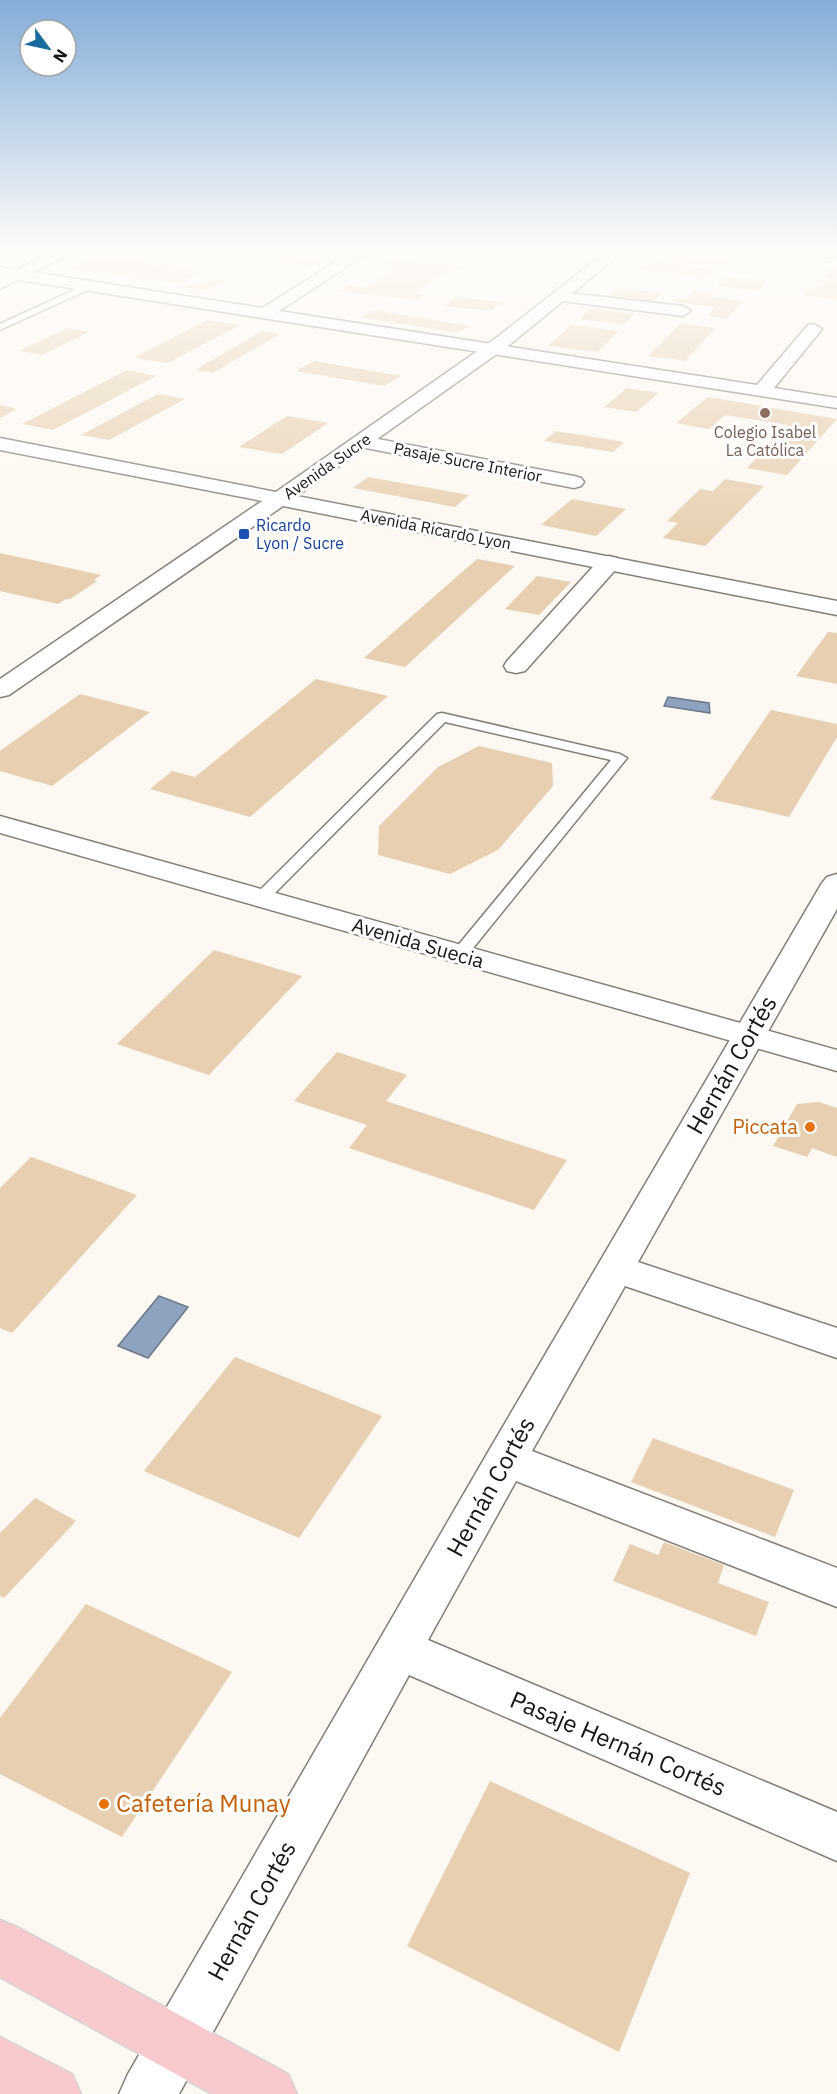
<svg xmlns="http://www.w3.org/2000/svg" width="837" height="2094" font-family="'IBM Plex Sans',sans-serif">
<rect width="100%" height="100%" fill="#fdf8f1"/>
<!-- water -->
<g fill="#8da3bf" stroke="#6a798b" stroke-width="1.5">
<polygon points="668,697 709,703 710,713 664,706"/>
<polygon points="159,1296 188,1307 148,1358 118,1346"/>
</g>
<!-- building -->
<g fill="#e7d0b1">
<polygon points="0,251 1,251 18,254 1,261"/>
<polygon points="105,251 169,251 165,257 157,256 143,263 202,270 178,283 69,269"/>
<polygon points="235,251 259,251 326,260 315,266 228,255"/>
<polygon points="464,251 493,251 482,259 457,256"/>
<polygon points="675,252 731,258 721,267 665,261"/>
<polygon points="392,259 463,267 456,272 446,271 414,293 425,295 417,300 339,291 348,285 366,288 397,266 384,265"/>
<polygon points="649,261 698,269 701,267 715,269 705,278 639,270"/>
<polygon points="831,267 837,268 837,300 803,295 811,287 819,288 829,278 822,277"/>
<polygon points="727,277 768,281 758,291 717,286"/>
<polygon points="212,279 224,281 207,290 185,288 197,281 206,282"/>
<polygon points="617,288 662,293 654,301 609,295"/>
<polygon points="694,291 714,293 711,297 743,301 727,319 707,316 715,307 672,302 676,298 686,299"/>
<polygon points="456,297 502,302 491,311 444,306"/>
<polygon points="590,309 635,314 625,324 580,319"/>
<polygon points="375,310 470,326 457,333 361,317"/>
<polygon points="207,320 240,325 168,363 134,358"/>
<polygon points="680,324 715,328 685,361 648,356"/>
<polygon points="571,325 619,331 597,352 548,346"/>
<polygon points="68,328 90,332 42,355 19,351"/>
<polygon points="262,331 280,334 213,373 195,370"/>
<polygon points="314,361 401,376 384,386 296,371"/>
<polygon points="127,370 156,376 53,430 22,424"/>
<polygon points="627,388 659,393 636,412 604,407"/>
<polygon points="158,394 185,399 109,440 81,435"/>
<polygon points="708,397 837,419 787,475 747,468 788,425 725,415 709,429 676,423"/>
<polygon points="0,405 17,409 0,418"/>
<polygon points="287,416 328,423 282,454 239,447"/>
<polygon points="556,431 624,442 613,452 544,441"/>
<polygon points="368,477 469,495 455,507 353,488"/>
<polygon points="725,479 764,486 705,546 663,538 678,523 667,521 700,489 713,491"/>
<polygon points="572,499 626,509 596,536 541,525"/>
<polygon points="0,553 101,575 94,580 97,581 70,599 66,599 58,604 0,591"/>
<polygon points="477,559 515,566 405,667 364,658"/>
<polygon points="537,576 571,582 539,615 505,609"/>
<polygon points="828,632 837,633 837,684 796,676"/>
<polygon points="316,679 388,696 250,817 150,789 172,771 195,777"/>
<polygon points="80,694 150,712 52,786 0,771 0,751"/>
<polygon points="771,710 837,724 837,737 789,817 710,799"/>
<polygon points="479,746 552,763 553,786 498,850 450,874 378,855 379,826 438,767"/>
<polygon points="214,950 302,976 209,1075 117,1044"/>
<polygon points="337,1052 407,1075 386,1101 567,1160 534,1210 349,1148 367,1125 294,1101"/>
<polygon points="819,1102 837,1108 837,1157 812,1148 807,1157 773,1146 797,1104"/>
<polygon points="31,1157 137,1195 12,1333 0,1328 0,1188"/>
<polygon points="235,1357 382,1416 299,1538 144,1471"/>
<polygon points="653,1438 794,1490 775,1537 631,1482"/>
<polygon points="35,1498 76,1521 4,1598 0,1596 0,1533"/>
<polygon points="664,1542 724,1565 718,1583 769,1602 756,1636 613,1581 630,1544 658,1555"/>
<polygon points="86,1604 232,1672 122,1837 0,1774 0,1718"/>
<polygon points="490,1781 690,1873 619,2052 407,1946"/>
</g>
<g fill="none" stroke-linecap="round" stroke-linejoin="round">
<defs>
<g id="service">
<polygon points="89,283 93,286 92,288 0,330 0,324"/>
<polygon points="442,713 620,754 627,758 465,958 459,959 451,954 611,760 445,722 267,901 255,901 253,898 255,895 437,714"/>
</g>
<g id="minor">
<polygon points="353,251 371,251 279,311 757,385 808,325 814,324 822,329 774,388 837,398 837,408 0,277 0,267 262,308"/>
<polygon points="559,292 683,306 691,311 683,316 553,300 551,297"/>
<polygon points="362,436 574,476 581,478 584,482 581,486 574,488 355,446 352,442 355,438"/>
<polygon points="609,556 617,558 620,563 617,568 525,671 516,673 507,671 504,666 507,661 601,558"/>
<polygon points="837,874 837,909 638,1262 837,1328 837,1358 625,1286 532,1451 837,1568 837,1607 516,1481 428,1640 837,1812 837,1861 409,1675 179,2094 119,2094 128,2074 491,1447 822,883 827,877"/>
</g>
<g id="tertiary">
<polygon points="55,251 74,251 0,289 0,278"/>
<polygon points="607,251 624,251 508,346 297,496 837,601 837,615 283,506 9,695 0,697 0,679 262,501 0,450 0,438 276,492 496,338"/>
<polygon points="0,816 837,1050 837,1071 0,833"/>
</g>
<polygon id="secondary" points="804,251 837,251 837,258 811,255"/>
<g id="primary">
<polygon points="0,1920 19,1928 288,2074 297,2094 212,2094 0,1977"/>
<polygon points="0,2037 72,2074 81,2094 0,2094"/>
</g>
</defs>
<!-- service casing -->
<use href="#service" stroke="#827e78" stroke-width="3"/>
<!-- minor casing -->
<use href="#minor" stroke="#827e78" stroke-width="3"/>
<!-- tertiary casing -->
<use href="#tertiary" stroke="#827e78" stroke-width="3"/>
<!-- secondary casing -->
<use href="#secondary" stroke="#827e78" stroke-width="3"/>
<!-- primary casing -->
<use href="#primary" stroke="#d5d5d5" stroke-width="3"/>
<!-- service -->
<use href="#service" fill="#fff" fill-rule="evenodd"/>
<!-- minor -->
<use href="#minor" fill="#fff" fill-rule="evenodd"/>
<!-- tertiary -->
<use href="#tertiary" fill="#fff" fill-rule="evenodd"/>
<!-- secondary -->
<use href="#secondary" fill="#fff" fill-rule="evenodd"/>
<!-- primary -->
<use href="#primary" fill="#f8cacd" fill-rule="evenodd"/>
</g>
<!-- sky -->
<linearGradient id="sky" x2="0" y2="1"><stop stop-color="#83add8"/><stop offset="0.46" stop-color="#fefcf9"/><stop offset="1" stop-color="#fefcf9" stop-opacity="0"/></linearGradient>
<rect width="837" height="544" fill="url(#sky)"/>
<!-- markers -->
<circle fill="#8d6e63" stroke="#fff" stroke-width="2" cx="765" cy="413" r="6"/>
<rect fill="#1a4fb4" stroke="#fff" stroke-width="2" x="238" y="528" width="12" height="12" rx="3"/>
<g fill="#e8710a" stroke="#fff" stroke-width="2">
<circle cx="810" cy="1127" r="6"/>
<circle cx="104" cy="1804" r="6"/>
</g>
<g text-anchor="middle" stroke-width="6" stroke-linejoin="round" paint-order="stroke">
<!-- far-education labels -->
<g font-size="16" fill="#785e54" stroke="#fff">
<text x="765" y="438">Colegio Isabel<tspan x="765" dy="18">La Católica</tspan></text>
</g>
<!-- far-street labels -->
<g font-size="16" fill="#171613" stroke="#fff">
<text transform="translate(468 462) rotate(11)" y="6">Pasaje Sucre Interior</text>
<text transform="translate(327 466) rotate(-35)" y="6">Avenida Sucre</text>
<text transform="translate(436 529) rotate(11)" y="6">Avenida Ricardo Lyon</text>
</g>
<!-- far-transit labels -->
<g font-size="16" fill="#164399" stroke="#fff" text-anchor="start">
<text x="256" y="531">Ricardo<tspan x="256" dy="18">Lyon / Sucre</tspan></text>
</g>
<!-- street labels -->
<g font-size="20" fill="#171613" stroke="#fff">
<text transform="translate(418 943) rotate(16)" y="7">Avenida Suecia</text>
</g>
<!-- food labels -->
<g font-size="20" fill="#c56008" stroke="#fff" text-anchor="end">
<text x="798" y="1134">Piccata</text>
</g>
<!-- near-street labels -->
<g font-size="24" fill="#171613" stroke="#fff">
<text transform="translate(732 1065) rotate(-60)" y="8">Hernán Cortés</text>
<text transform="translate(491 1487) rotate(-61)" y="8">Hernán Cortés</text>
<text transform="translate(618 1744) rotate(23)" y="8">Pasaje Hernán Cortés</text>
<text transform="translate(252 1911) rotate(-61)" y="8">Hernán Cortés</text>
</g>
<!-- near-food labels -->
<g font-size="24" fill="#c56008" stroke="#fff" text-anchor="start">
<text x="116" y="1812">Cafetería Munay</text>
</g>
</g>
<!-- north arrow -->
<g transform="translate(48 48) rotate(123)"><circle r="28" fill="#ffffff" stroke="#a2a2a1" stroke-width="1.5"/>
<path d="M0-4.5L10 22L0 15L-10 22Z" fill="#186b9c"/>
<text y="-9" font-size="16" font-weight="bold" text-anchor="middle" fill="#171613">N</text>
</g>
</svg>
